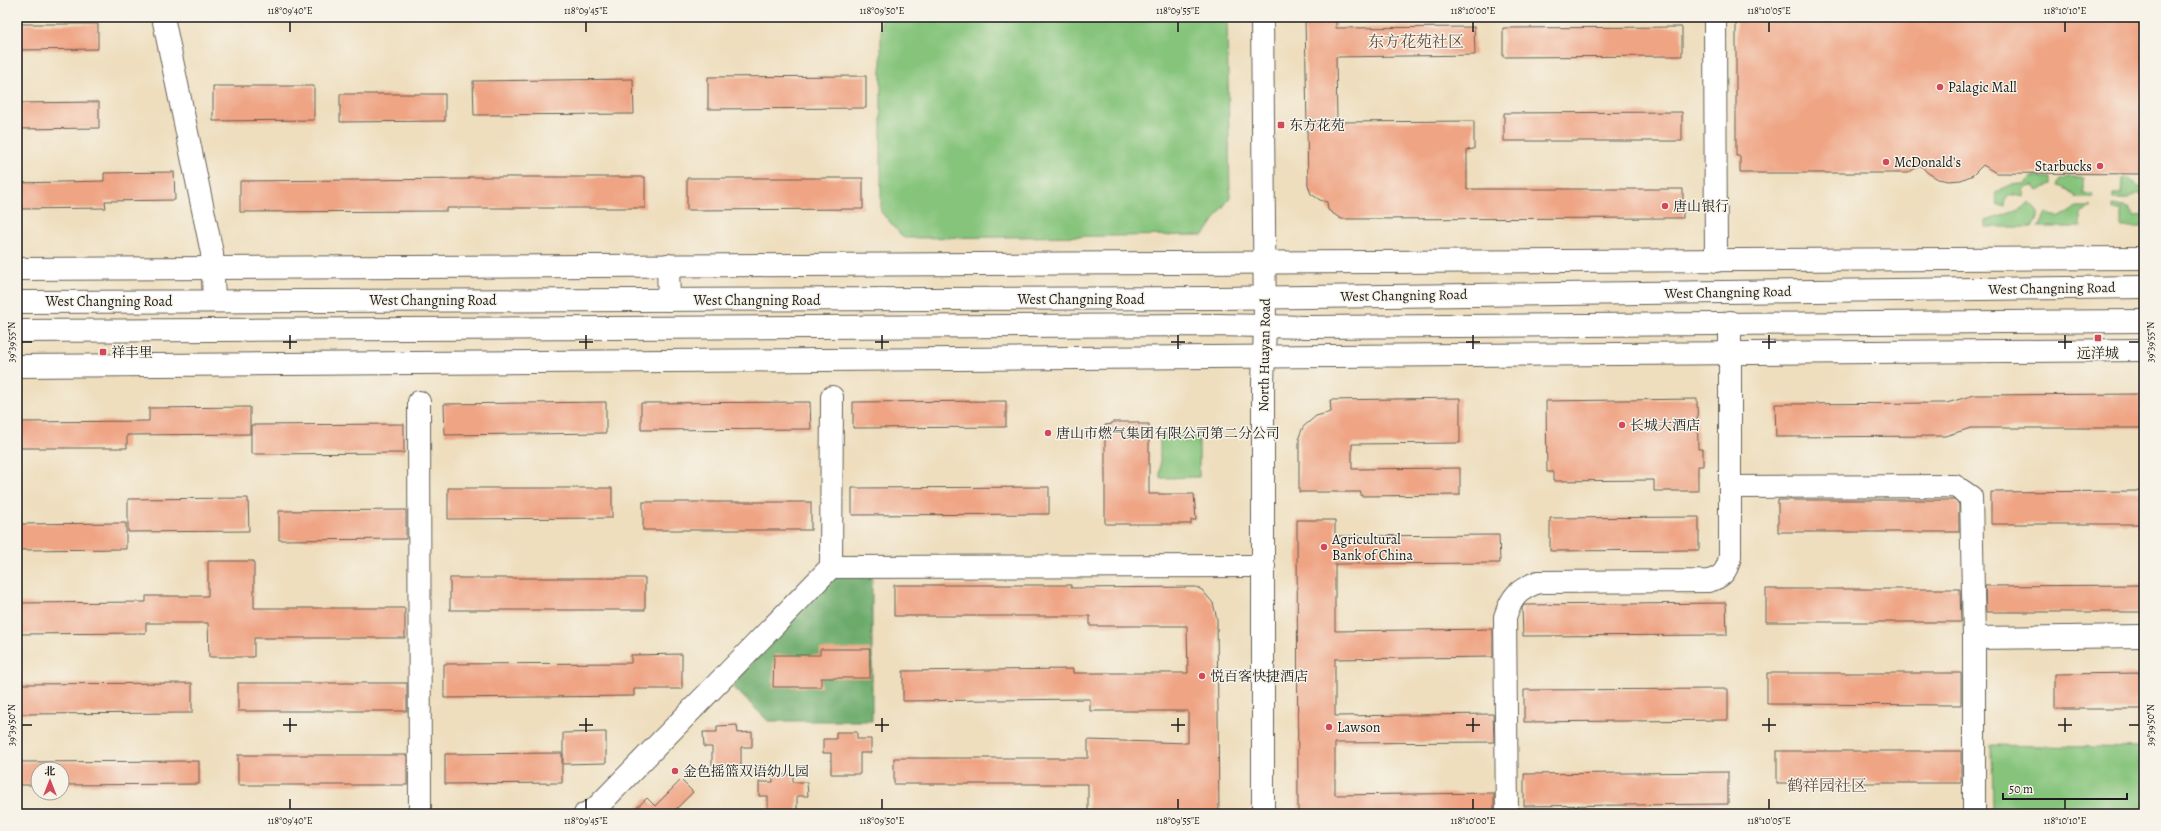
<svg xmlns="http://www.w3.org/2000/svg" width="2161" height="831" font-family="Alegreya,'Noto Serif SC',serif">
<rect width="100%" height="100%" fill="#f7f3e8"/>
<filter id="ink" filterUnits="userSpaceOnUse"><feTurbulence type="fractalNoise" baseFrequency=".025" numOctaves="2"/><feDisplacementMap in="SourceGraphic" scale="8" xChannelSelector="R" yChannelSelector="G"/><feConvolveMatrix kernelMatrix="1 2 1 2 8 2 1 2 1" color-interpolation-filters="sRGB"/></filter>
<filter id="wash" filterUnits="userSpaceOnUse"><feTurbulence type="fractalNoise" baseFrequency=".012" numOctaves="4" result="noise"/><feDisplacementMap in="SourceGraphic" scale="16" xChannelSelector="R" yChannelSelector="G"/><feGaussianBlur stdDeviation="0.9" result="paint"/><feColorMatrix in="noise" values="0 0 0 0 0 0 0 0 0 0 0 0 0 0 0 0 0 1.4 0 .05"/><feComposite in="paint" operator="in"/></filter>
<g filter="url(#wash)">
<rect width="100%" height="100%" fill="#eedebe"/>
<!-- green -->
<g fill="#86c47b" stroke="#51704c">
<polygon points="881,17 1227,17 1230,197 1204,235 904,238 881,212"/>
<path d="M2031,177L2051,178V185L2038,190L2034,185L2027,186L2023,190V197C2013,196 2006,189 2005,206H1998L1995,194C2001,186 2015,184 2024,184Z"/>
<path d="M2068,177H2083V194H2093V198H2077C2072,191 2066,188 2057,186L2059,181Z"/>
<polygon points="2127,178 2144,189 2144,195 2138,193 2128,199 2113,199 2113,194 2122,194 2123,179"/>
<polygon points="2030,202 2038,210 2038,216 2032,227 1986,227 1986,221 2019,210"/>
<polygon points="2112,205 2129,208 2135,216 2144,215 2144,227 2121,227 2121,210 2112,210"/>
<path d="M2076,207H2092L2081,212V227H2038L2046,213C2057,220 2067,215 2076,207Z"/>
<polygon points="1199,434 1199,477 1160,478 1160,435"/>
<polygon points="1992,745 2144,748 2144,814 1993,814"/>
</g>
<!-- forest -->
<polygon fill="#6caa6b" stroke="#446344" points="830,576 872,576 872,721 768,721 727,681"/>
<g id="blocks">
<!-- building -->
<g fill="#efa484">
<polygon points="1305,17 1336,17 1336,28 1474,27 1475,55 1336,57 1337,122 1474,121 1474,149 1467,150 1467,189 1683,189 1683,218 1341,219 1328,210 1327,202 1320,200 1311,194 1308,185"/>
<polygon points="1736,17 2144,17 2144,174 1996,173 1983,165 1973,175 1961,180 1949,181 1938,179 1928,173 1920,165 1908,173 1740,173 1740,156 1736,156"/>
<polygon points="17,24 98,24 98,49 17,50"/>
<polygon points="1682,27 1682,56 1503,57 1503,28"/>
<polygon points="866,76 866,108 708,109 708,77"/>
<polygon points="633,79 634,114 474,115 473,81"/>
<polygon points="213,86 314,86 314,120 213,121"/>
<polygon points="340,94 445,94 445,121 340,122"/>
<polygon points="99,102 99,128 17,129 17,103"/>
<polygon points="1682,112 1682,141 1504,141 1504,113"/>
<polygon points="174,172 175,200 105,201 106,208 17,209 17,183 104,181 104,173"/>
<polygon points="469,177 645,177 645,208 447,208 447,211 240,212 240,181 469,179"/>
<polygon points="687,178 863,178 863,209 687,210"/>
<polygon points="2144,394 2144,428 1971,428 1945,436 1776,437 1775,404 1947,403 1974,395"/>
<polygon points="1460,398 1460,443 1352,444 1352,469 1460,468 1460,495 1361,496 1361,492 1299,492 1299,437 1303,427 1316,416 1331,412 1330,400"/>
<polygon points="1697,399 1698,449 1703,449 1703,466 1698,466 1698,491 1654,491 1654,480 1553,481 1553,472 1547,472 1546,401"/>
<polygon points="1006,401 1006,427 853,428 853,402"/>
<polygon points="606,402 606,433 445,435 444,404"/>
<polygon points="810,402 811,429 641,430 641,403"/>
<polygon points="250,407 250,434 127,435 127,448 17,448 17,422 149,421 149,408"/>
<polygon points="1112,422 1138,422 1138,424 1149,424 1149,494 1194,494 1196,520 1191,520 1191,524 1105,524 1105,425 1112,424"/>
<polygon points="404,424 404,453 251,454 251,425"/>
<polygon points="1049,487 1049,514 852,515 852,488"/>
<polygon points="448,488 612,488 612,518 448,519"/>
<polygon points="2144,491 2144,524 1991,524 1991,492"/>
<polygon points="248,498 249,531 128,532 128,499"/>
<polygon points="1778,500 1954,500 1959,504 1959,532 1778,532"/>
<rect x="643" y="502" width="168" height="28"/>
<polygon points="406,510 406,539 279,540 279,511"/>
<polygon points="1699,517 1699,550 1550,551 1550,518"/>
<polygon points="1297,520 1335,520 1335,536 1499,535 1500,563 1335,564 1335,631 1493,629 1493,657 1335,659 1335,716 1493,714 1494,742 1335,743 1335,795 1494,793 1494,814 1298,814"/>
<polygon points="126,523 126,549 17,550 17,524"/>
<polygon points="208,561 254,561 254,608 405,608 405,638 254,638 254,657 209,657 208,623 146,623 146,633 17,634 17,603 146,602 146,596 208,596"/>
<rect x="450" y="578" width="195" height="32"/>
<polygon points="894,585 1071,585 1071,588 1196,587 1202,590 1213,603 1217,619 1219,814 1088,814 1088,784 894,784 894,758 1088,758 1088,740 1188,743 1188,711 1090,711 1090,699 903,701 903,671 1073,669 1073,673 1188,673 1187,626 1090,626 1090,616 894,616"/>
<polygon points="2144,585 2144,612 1986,612 1985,586"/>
<polygon points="1766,589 1960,589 1961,622 1766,622"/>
<polygon points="1726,603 1727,635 1523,636 1522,608 1524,605"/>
<polygon points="820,649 870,649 870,678 821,678 821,687 773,687 774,655 820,655"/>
<polygon points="682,654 682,689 634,689 634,696 444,698 444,664 631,663 631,655"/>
<polygon points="1767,673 1961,673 1961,705 1767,704"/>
<polygon points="2144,673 2144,709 2055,709 2055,674"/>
<polygon points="192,683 192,713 17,714 17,684"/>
<rect x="238" y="683" width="169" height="28"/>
<polygon points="1728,689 1728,720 1524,722 1524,690"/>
<polygon points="737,725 738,733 752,732 752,747 741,747 741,768 712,768 712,747 704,747 703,732 717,732 717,726"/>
<polygon points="606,732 606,763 563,764 563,733"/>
<polygon points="836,732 857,732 857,739 871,739 871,753 860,753 860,774 831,774 831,753 823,753 823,739 836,739"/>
<rect x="1777" y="751" width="184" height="32"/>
<polygon points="562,753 562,783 445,784 445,754"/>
<rect x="238" y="755" width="169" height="30"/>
<polygon points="199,761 199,784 62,785 62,769 38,769 38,785 17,785 17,762"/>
<polygon points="1728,772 1728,804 1524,806 1524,774"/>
<polygon points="773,775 793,775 793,782 807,782 808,796 797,796 797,814 768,814 768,796 759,796 759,782 773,782"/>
<polygon points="681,780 693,792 671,814 630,814 647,798 655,806"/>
</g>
</g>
</g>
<g filter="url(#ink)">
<use href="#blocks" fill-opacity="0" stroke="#666055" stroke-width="1"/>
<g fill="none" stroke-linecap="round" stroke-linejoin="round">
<defs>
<g id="minor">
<polyline points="163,17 212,253 214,301"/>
<polyline points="1262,17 1265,326 1263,383 1263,814"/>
<polyline points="1715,17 1716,261"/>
<polyline points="668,265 669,300"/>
<polyline points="17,269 2144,258"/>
<polyline points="17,366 2144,350"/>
<polyline points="419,402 420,814"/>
<polyline points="1731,487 1955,486 1971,497 1974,638 1974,814"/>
<polyline points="831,567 1264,566"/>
<polyline points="1974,638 2144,636"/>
<polyline points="585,814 595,809 831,567 832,397"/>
<path d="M1507,814L1505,617C1512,596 1518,590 1538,582L1708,581C1722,578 1727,571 1730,557V322"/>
</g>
<g id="major">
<polyline points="17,302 1218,298 2144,287"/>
<polyline points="17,331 1217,325 1306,327 2144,321"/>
</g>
</defs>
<!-- minor casing -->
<use href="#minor" stroke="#666055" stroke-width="24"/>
<!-- major casing -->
<use href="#major" stroke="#666055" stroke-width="24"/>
<!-- minor -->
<use href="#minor" stroke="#fff" stroke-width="22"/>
<!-- major -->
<use href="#major" stroke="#fff" stroke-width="22"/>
</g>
</g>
<!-- ticks -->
<path fill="none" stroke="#1c1c1c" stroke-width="1.5" d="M290,22V32M586,22V32M882,22V32M1178,22V32M1473,22V32M1769,22V32M2065,22V32M290,335V349M586,335V349M882,335V349M1178,335V349M1473,335V349M1769,335V349M2065,335V349M22,342H32M283,342H297M579,342H593M875,342H889M1171,342H1185M1466,342H1480M1762,342H1776M2058,342H2072M2129,342H2139M290,718V732M586,718V732M882,718V732M1178,718V732M1473,718V732M1769,718V732M2065,718V732M22,725H32M283,725H297M579,725H593M875,725H889M1171,725H1185M1466,725H1480M1762,725H1776M2058,725H2072M2129,725H2139M290,799V809M586,799V809M882,799V809M1178,799V809M1473,799V809M1769,799V809M2065,799V809"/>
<!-- markers -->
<g fill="#d1495b" stroke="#f7f3e8" stroke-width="1.5">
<circle cx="1940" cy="87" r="4"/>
<rect x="1277" y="121" width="8" height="8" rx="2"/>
<circle cx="1886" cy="162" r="4"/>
<circle cx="2100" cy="166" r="4"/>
<circle cx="1665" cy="206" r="4"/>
<rect x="2094" y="334" width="8" height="8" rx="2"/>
<rect x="99" y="348" width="8" height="8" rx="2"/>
<circle cx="1622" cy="425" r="4"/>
<circle cx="1048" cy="433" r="4"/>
<circle cx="1324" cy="547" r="4"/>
<circle cx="1202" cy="676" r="4"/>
<circle cx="1329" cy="727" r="4"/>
<circle cx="675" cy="771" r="4"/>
</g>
<g text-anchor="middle" stroke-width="3" stroke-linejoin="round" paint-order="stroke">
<!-- poi labels -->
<g font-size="14" fill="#1c1c1c" stroke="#f7f3e8" text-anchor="start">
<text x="1948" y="92">Palagic Mall</text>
<text x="1289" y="130">东方花苑</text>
<text x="1894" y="167">McDonald's</text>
<text x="2092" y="171" text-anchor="end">Starbucks</text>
<text x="1673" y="211">唐山银行</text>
<text x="111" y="357">祥丰里</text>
<text x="2098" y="358" text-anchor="middle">远洋城</text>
<text x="1630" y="430">长城大酒店</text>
<text x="1056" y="438">唐山市燃气集团有限公司第二分公司</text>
<text x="1332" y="544">Agricultural<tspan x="1332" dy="16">Bank of China</tspan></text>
<text x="1210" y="681">悦百客快捷酒店</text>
<text x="1337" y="732">Lawson</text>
<text x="683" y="776">金色摇篮双语幼儿园</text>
</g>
<!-- street labels -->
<g font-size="14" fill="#1c1c1c" stroke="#f7f3e8">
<text transform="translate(2052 288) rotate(-1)" y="5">West Changning Road</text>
<text transform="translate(1728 292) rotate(-1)" y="5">West Changning Road</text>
<text transform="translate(1404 295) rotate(-1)" y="5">West Changning Road</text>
<text x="1081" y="304">West Changning Road</text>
<text x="433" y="305">West Changning Road</text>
<text x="757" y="305">West Changning Road</text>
<text x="109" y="306">West Changning Road</text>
<text transform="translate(1264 355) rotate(-89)" y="5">North Huayan Road</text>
</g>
<!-- quarter labels -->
<g font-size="16" fill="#664c40" stroke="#f7f3e8">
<text x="1416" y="47">东方花苑社区</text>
<text x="1827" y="791">鹤祥园社区</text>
</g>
</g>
<!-- margin -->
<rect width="2161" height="831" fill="none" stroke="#f7f3e8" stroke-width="44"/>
<!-- north arrow -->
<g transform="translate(50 781)"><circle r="19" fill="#f7f3e8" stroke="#9f9d96"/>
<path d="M0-3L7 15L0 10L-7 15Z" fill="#d1495b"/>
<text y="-6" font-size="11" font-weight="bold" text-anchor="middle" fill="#1c1c1c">北</text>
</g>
<!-- scale -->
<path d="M2003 793v6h124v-6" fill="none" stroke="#1c1c1c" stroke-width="2"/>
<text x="2009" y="793" font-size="12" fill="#1c1c1c" stroke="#f7f3e8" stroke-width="3" paint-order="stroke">50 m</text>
<rect x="22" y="22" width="2117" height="787" fill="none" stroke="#1c1c1c" stroke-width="1.5"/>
<g font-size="10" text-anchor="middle" fill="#1c1c1c">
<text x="290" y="14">118°09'40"E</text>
<text x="586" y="14">118°09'45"E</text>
<text x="882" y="14">118°09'50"E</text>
<text x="1178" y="14">118°09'55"E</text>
<text x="1473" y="14">118°10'00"E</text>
<text x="1769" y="14">118°10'05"E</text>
<text x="2065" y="14">118°10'10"E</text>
<text transform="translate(11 342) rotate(-90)" y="4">39°39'55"N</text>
<text transform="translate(2150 342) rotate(-90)" y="4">39°39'55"N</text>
<text transform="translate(11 725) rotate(-90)" y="4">39°39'50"N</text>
<text transform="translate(2150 725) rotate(-90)" y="4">39°39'50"N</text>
<text x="290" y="824">118°09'40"E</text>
<text x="586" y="824">118°09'45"E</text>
<text x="882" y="824">118°09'50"E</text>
<text x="1178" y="824">118°09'55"E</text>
<text x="1473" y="824">118°10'00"E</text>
<text x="1769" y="824">118°10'05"E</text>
<text x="2065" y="824">118°10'10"E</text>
</g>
</svg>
